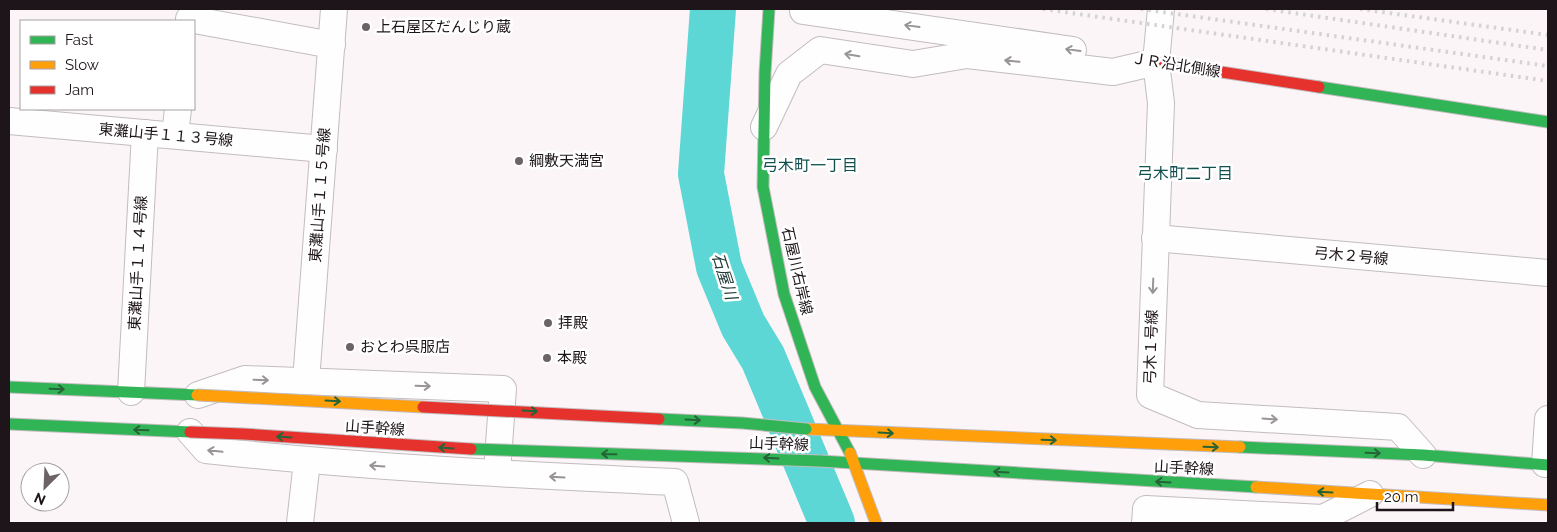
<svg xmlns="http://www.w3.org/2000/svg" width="1557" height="532" font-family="Raleway,'Noto Sans JP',sans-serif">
<rect width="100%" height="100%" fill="#fbf5f8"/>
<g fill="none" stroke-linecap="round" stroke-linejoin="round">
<!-- river -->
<polyline stroke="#5dd6d6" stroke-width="46" points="713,9 701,174 719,267 743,325 763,358 832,523"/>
<defs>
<g id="street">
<polyline points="1161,9 1156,62 1161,103 1150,395 1198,415 1398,427 1423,455"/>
<polyline points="803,11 1073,50"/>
<polyline points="189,19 332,45"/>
<polyline points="9,121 324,149"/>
<polyline points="764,127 789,74 820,50 913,64 967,55 1113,72 1156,62"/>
<polyline points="175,135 178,109"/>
<polyline points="1155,238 1548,273"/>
<polyline points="306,381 334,9"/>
<polyline points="131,392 145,133"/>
<polyline points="198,395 245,379 503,389 497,472"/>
<path d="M190,432L206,450C362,467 519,475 675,482L686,523"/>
<polyline points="1545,464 1548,419"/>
<polyline points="300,523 307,461"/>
<polyline points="1145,523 1146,509 1323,518 1370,494"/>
</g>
<g id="fast">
<polyline points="769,9 765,73 763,187 784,294 815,387 850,453"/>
<polyline points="1319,87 1548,122"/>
<polyline points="9,387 197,395"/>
<polyline points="9,424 190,432"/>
<polyline points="1240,447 1423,455 1548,465"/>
<polyline points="820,461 1256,487"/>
</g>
<g id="slow">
<polyline points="806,429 1240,447"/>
<polyline points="850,453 876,523"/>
<polyline points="1256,487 1548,505"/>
</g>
<polyline id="jam" points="1156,62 1319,87"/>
</defs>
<!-- street casing -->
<use href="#street" stroke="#c3bcbf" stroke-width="28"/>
<!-- fast casing -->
<use href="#fast" stroke="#c3bcbf" stroke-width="13"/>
<!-- slow casing -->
<use href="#slow" stroke="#c3bcbf" stroke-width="13"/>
<!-- jam casing -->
<use href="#jam" stroke="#c3bcbf" stroke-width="13"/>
<!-- street -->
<use href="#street" stroke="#fefefe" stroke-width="26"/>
<!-- fast -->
<use href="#fast" stroke="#30b455" stroke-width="11"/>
<!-- slow -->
<use href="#slow" stroke="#ff9f0a" stroke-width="11"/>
<!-- jam -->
<use href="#jam" stroke="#e5322d" stroke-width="11"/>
<!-- rail -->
<g stroke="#d5d2d3" stroke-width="4" stroke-dasharray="2.5 5" stroke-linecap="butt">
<polyline points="1043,9 1548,81"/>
<polyline points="1141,9 1548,66"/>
<polyline points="1266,9 1548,50"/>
<polyline points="1360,9 1548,35"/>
</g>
<defs>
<g id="fast-bridge">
<polyline points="659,419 742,423 806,429"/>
<polyline points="471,449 820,461"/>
</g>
<polyline id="slow-bridge" points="197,395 423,407"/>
<g id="jam-bridge">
<polyline points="423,407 659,419"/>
<polyline points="190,432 243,434 471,449"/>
</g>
</defs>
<!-- fast-bridge casing -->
<use href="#fast-bridge" stroke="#c3bcbf" stroke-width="13" stroke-linecap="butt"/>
<!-- slow-bridge casing -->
<use href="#slow-bridge" stroke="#c3bcbf" stroke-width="13" stroke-linecap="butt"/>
<!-- jam-bridge casing -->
<use href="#jam-bridge" stroke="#c3bcbf" stroke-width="13" stroke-linecap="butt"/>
<!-- fast-bridge -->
<use href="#fast-bridge" stroke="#30b455" stroke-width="11"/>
<!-- slow-bridge -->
<use href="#slow-bridge" stroke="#ff9f0a" stroke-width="11"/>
<!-- jam-bridge -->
<use href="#jam-bridge" stroke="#e5322d" stroke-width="11"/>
</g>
<!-- one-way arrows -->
<defs><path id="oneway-shaft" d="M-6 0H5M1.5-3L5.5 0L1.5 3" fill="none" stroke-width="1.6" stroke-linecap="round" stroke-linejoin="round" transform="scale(1.25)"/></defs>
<g stroke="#999597">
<use href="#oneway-shaft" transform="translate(912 26) rotate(-172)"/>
<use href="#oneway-shaft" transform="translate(1073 50) rotate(-172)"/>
<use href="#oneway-shaft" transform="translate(852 55) rotate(-171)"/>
<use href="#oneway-shaft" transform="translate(1012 61) rotate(-174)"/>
<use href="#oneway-shaft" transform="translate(1153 286) rotate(92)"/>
<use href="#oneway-shaft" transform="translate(261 380) rotate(2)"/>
<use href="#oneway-shaft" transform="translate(423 386) rotate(2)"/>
<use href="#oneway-shaft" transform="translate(1270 419) rotate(4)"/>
<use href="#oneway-shaft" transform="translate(215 451) rotate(-174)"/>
<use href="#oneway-shaft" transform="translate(377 466) rotate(-176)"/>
<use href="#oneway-shaft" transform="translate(557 477) rotate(-177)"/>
</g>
<g stroke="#266437">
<use href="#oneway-shaft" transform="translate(57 389) rotate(2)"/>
<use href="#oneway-shaft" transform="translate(333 401) rotate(3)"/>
<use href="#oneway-shaft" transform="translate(530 411) rotate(3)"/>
<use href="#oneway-shaft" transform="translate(693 420) rotate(3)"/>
<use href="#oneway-shaft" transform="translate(141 430) rotate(-178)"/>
<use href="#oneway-shaft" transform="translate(886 433) rotate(3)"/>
<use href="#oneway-shaft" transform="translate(284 437) rotate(-176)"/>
<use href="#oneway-shaft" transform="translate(1049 440) rotate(2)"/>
<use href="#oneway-shaft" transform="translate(1211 447) rotate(2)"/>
<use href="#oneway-shaft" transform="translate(446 448) rotate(-176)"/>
<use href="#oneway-shaft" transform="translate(1373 453) rotate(2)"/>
<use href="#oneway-shaft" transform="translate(609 454) rotate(-179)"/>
<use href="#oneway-shaft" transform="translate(771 458) rotate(-177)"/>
<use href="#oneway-shaft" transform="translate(1001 472) rotate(-177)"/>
<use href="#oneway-shaft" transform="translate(1163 482) rotate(-177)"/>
<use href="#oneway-shaft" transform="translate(1325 492) rotate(-177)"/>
</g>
<!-- markers -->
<g fill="#6b6367" stroke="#fff" stroke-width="2">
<circle cx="366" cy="27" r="5"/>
<circle cx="519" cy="161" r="5"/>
<circle cx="548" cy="323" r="5"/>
<circle cx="350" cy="347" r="5"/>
<circle cx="547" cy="358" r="5"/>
</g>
<g text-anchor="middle" stroke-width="5" stroke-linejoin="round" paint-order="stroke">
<!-- poi labels -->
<g font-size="15" fill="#1d1519" stroke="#fff" text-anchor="start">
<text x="376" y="32">上石屋区だんじり蔵</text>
<text x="529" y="166">綱敷天満宮</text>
<text x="558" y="328">拝殿</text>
<text x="360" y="352">おとわ呉服店</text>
<text x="557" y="363">本殿</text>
</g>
<!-- street labels -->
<g font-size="15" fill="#1d1519" stroke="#fff">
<text transform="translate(1176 65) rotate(9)" y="5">ＪＲ沿北側線</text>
<text transform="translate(166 135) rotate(5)" y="5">東灘山手１１３号線</text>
<text transform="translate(320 195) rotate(-86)" y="5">東灘山手１１５号線</text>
<text transform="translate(1351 256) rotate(5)" y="5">弓木２号線</text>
<text transform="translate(138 263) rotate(-87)" y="5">東灘山手１１４号線</text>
<text transform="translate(797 271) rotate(77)" y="5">石屋川右岸線</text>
<text transform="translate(1151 347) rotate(-88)" y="5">弓木１号線</text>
<text transform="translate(375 428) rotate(4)" y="5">山手幹線</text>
<text transform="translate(779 444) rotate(2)" y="5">山手幹線</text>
<text transform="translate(1184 468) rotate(3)" y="5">山手幹線</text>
</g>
<!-- neighbourhood labels -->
<g font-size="16" fill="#135050" stroke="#fff">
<text x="810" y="171">弓木町一丁目</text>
<text x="1185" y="179">弓木町二丁目</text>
</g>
<!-- water labels -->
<g font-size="16" font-style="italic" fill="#213a39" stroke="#fff">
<text transform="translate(725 276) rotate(72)" y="6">石屋川</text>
</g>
</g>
<!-- border -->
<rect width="1557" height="532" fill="none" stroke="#1d1519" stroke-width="20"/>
<!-- legend -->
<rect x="20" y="20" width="175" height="90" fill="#ffffff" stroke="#a5a1a3"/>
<rect x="30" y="36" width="25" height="8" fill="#30b455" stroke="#a5a1a3"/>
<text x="65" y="45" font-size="15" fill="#1d1519">Fast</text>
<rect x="30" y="61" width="25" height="8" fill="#ff9f0a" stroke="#a5a1a3"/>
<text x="65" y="70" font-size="15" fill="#1d1519">Slow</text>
<rect x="30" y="86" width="25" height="8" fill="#e5322d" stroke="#a5a1a3"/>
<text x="65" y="95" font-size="15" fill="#1d1519">Jam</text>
<!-- north arrow -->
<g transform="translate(45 487) rotate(204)"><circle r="24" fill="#ffffff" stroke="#a5a1a3"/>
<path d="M0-4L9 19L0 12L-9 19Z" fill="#6b6367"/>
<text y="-8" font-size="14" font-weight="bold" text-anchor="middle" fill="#1d1519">N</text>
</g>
<!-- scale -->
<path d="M1377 502v8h76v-8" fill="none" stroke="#1d1519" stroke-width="2.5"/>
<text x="1384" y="502" font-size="15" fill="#1d1519" stroke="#ffffff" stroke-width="4" paint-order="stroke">20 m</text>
</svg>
